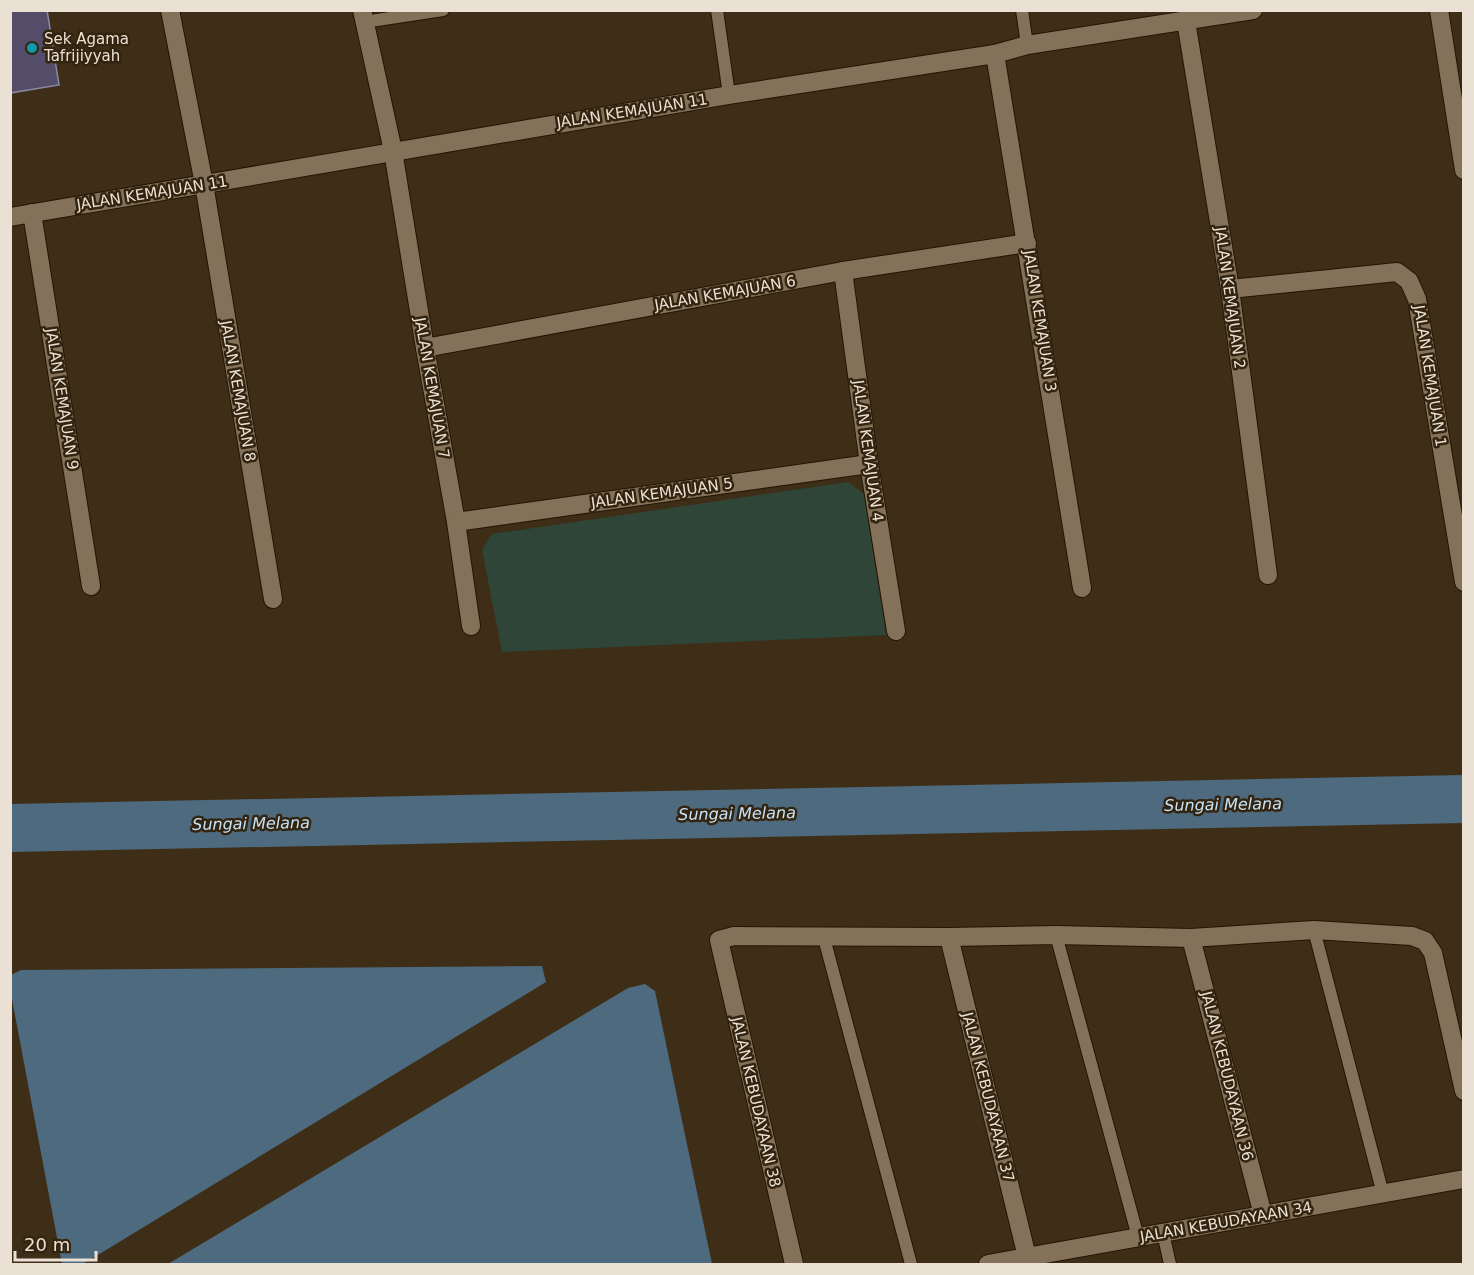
<svg xmlns="http://www.w3.org/2000/svg" width="1474" height="1275" font-family="'DejaVu Sans',sans-serif">
<rect width="100%" height="100%" fill="#3e2e18"/>
<!-- green -->
<polygon fill="#2e4537" points="848,482 864,494 886,635 502,652 482,550 492,534"/>
<!-- water -->
<g fill="#4e6a7e">
<polygon points="542,966 546,982 83,1264 62,1264 11,994 11,975 21,970"/>
<polygon points="645,984 655,991 712,1264 168,1264 628,988"/>
</g>
<g fill="none" stroke-linecap="round" stroke-linejoin="round">
<!-- river -->
<polyline stroke="#4e6a7e" stroke-width="48" points="10,828 1464,799"/>
</g>
<!-- building -->
<polygon fill="#534d69" stroke="#8d88a4" stroke-width="1.5" points="10,10 47,10 59,85 10,93"/>
<g fill="none" stroke-linecap="round" stroke-linejoin="round">
<defs>
<g id="lane">
<polyline points="717,10 729,95"/>
<polyline points="1022,10 1027,45"/>
<polyline points="364,22 443,10"/>
<polyline points="1314,930 1383,1194"/>
<polyline points="1056,935 1138,1237"/>
<polyline points="824,938 911,1264"/>
<polyline points="1163,1233 1170,1264"/>
</g>
<g id="street">
<polyline points="170,10 204,184 273,599"/>
<polyline points="362,10 393,151 425,348 456,522 471,626"/>
<polyline points="1186,21 1230,289 1268,575"/>
<polyline points="995,54 1082,588"/>
<polyline points="32,213 91,586"/>
<polyline points="10,217 729,95 995,54 1027,45 1253,10"/>
<polyline points="843,271 869,464 896,631"/>
<polyline points="1230,289 1397,272 1409,281 1417,299 1464,582"/>
<polyline points="425,348 843,271 1027,243"/>
<polyline points="456,522 869,464"/>
<polyline points="949,937 1027,1257"/>
<polyline points="1191,938 1263,1215"/>
<polyline points="794,1264 719,940 734,936 949,937 1056,935 1191,938 1314,930 1412,936 1425,941 1433,953 1464,1091"/>
<polyline points="988,1264 1464,1179"/>
</g>
<polyline id="secondary" points="1439,10 1464,170"/>
</defs>
<!-- lane casing -->
<use href="#lane" stroke="#241502" stroke-width="14"/>
<!-- street casing -->
<use href="#street" stroke="#241502" stroke-width="20"/>
<!-- secondary casing -->
<use href="#secondary" stroke="#241502" stroke-width="20"/>
<!-- lane -->
<use href="#lane" stroke="#83715a" stroke-width="12"/>
<!-- street -->
<use href="#street" stroke="#83715a" stroke-width="18"/>
<!-- secondary -->
<use href="#secondary" stroke="#83715a" stroke-width="18"/>
</g>
<!-- markers -->
<circle fill="#0f9aa8" stroke="#33240f" stroke-width="2" cx="32" cy="48" r="6"/>
<g text-anchor="middle" stroke-width="5" stroke-linejoin="round" paint-order="stroke">
<!-- poi labels -->
<g font-size="15" fill="#eae0d3" stroke="#33240f" text-anchor="start">
<text x="44" y="44">Sek Agama<tspan x="44" dy="17">Tafrijiyyah</tspan></text>
</g>
<!-- street labels -->
<g font-size="15" fill="#eae0d3" stroke="#33240f">
<text transform="translate(632 111) rotate(-9)" y="5">JALAN KEMAJUAN 11</text>
<text transform="translate(152 193) rotate(-9)" y="5">JALAN KEMAJUAN 11</text>
<text transform="translate(725 293) rotate(-10)" y="5">JALAN KEMAJUAN 6</text>
<text transform="translate(1230 298) rotate(82)" y="5">JALAN KEMAJUAN 2</text>
<text transform="translate(1040 321) rotate(81)" y="5">JALAN KEMAJUAN 3</text>
<text transform="translate(1430 376) rotate(81)" y="5">JALAN KEMAJUAN 1</text>
<text transform="translate(432 388) rotate(80)" y="5">JALAN KEMAJUAN 7</text>
<text transform="translate(238 391) rotate(80)" y="5">JALAN KEMAJUAN 8</text>
<text transform="translate(62 399) rotate(81)" y="5">JALAN KEMAJUAN 9</text>
<text transform="translate(868 451) rotate(82)" y="5">JALAN KEMAJUAN 4</text>
<text transform="translate(662 493) rotate(-8)" y="5">JALAN KEMAJUAN 5</text>
<text transform="translate(1227 1076) rotate(76)" y="5">JALAN KEBUDAYAAN 36</text>
<text transform="translate(988 1097) rotate(76)" y="5">JALAN KEBUDAYAAN 37</text>
<text transform="translate(756 1102) rotate(77)" y="5">JALAN KEBUDAYAAN 38</text>
<text transform="translate(1226 1222) rotate(-10)" y="5">JALAN KEBUDAYAAN 34</text>
</g>
<!-- water labels -->
<g font-size="16" font-style="italic" fill="#c4e3fa" stroke="#33240f">
<text transform="translate(1223 804) rotate(-1)" y="6">Sungai Melana</text>
<text transform="translate(737 813) rotate(-1)" y="6">Sungai Melana</text>
<text transform="translate(251 823) rotate(-1)" y="6">Sungai Melana</text>
</g>
</g>
<!-- border -->
<rect width="1474" height="1275" fill="none" stroke="#eae0d3" stroke-width="24"/>
<!-- scale -->
<path d="M15 1251v9h81v-9" fill="none" stroke="#eae0d3" stroke-width="3"/>
<text x="24" y="1251" font-size="18" fill="#eae0d3" stroke="#33240f" stroke-width="4.5" paint-order="stroke">20 m</text>
</svg>
